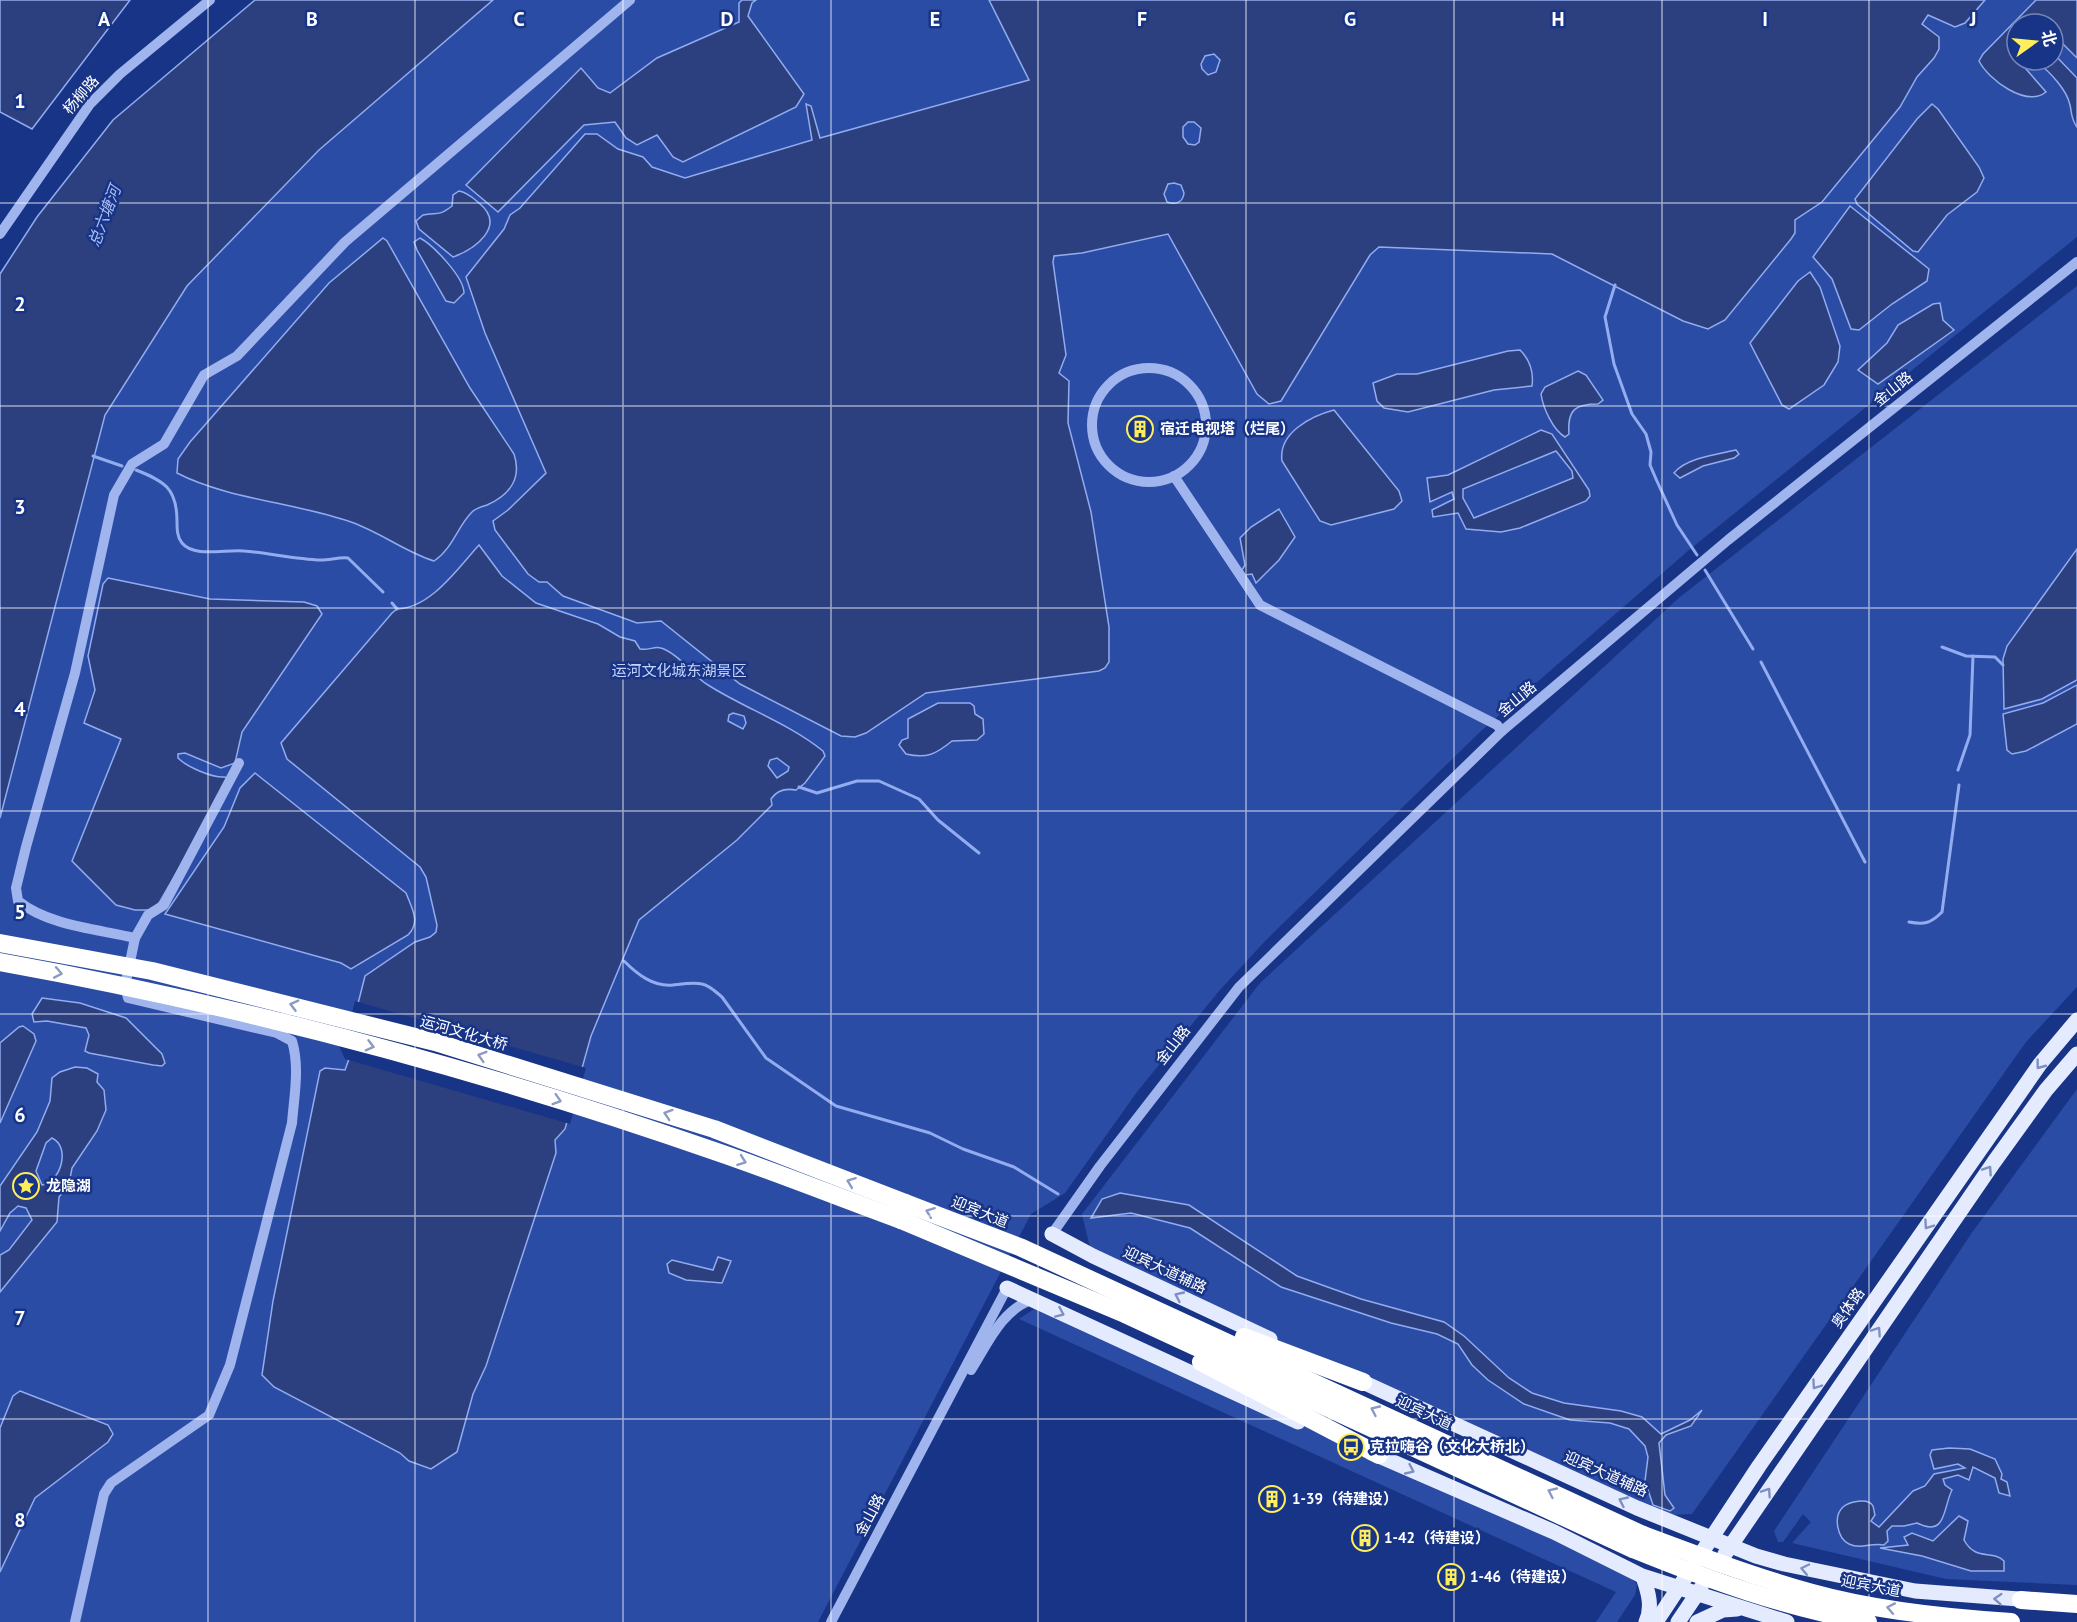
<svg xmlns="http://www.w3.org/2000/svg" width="2077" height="1622" font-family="'PT Sans','Noto Sans SC',sans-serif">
<rect width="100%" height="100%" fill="#183487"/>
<!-- green -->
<g fill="#2b4ca5" fill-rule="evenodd">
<path d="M493,0H2077V237L1689,550L1481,731L1266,940L1219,991L1137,1092L1065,1193L1031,1214L818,1622H0V818L105,415L187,286L319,150ZM2017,24H2053V60H2017Z"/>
<polygon points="2077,286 2077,987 2026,1042 1692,1514 1644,1516 1093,1260 1082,1214 1260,983 1680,597"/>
<polygon points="2077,1089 2077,1585 1946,1579 1792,1543 1811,1522 1803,1514 1783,1542 1778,1542 1774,1531 1971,1234"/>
<polygon points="1046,1301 1058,1303 1628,1576 1637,1584 1635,1595 1617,1622 1596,1622 1616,1592 1019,1319"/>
</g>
<!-- water -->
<g fill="#2c407f" stroke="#92acef" stroke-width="1.5" fill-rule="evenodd">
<polygon points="0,0 130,0 32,129 0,112"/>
<polygon points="255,0 493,0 319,150 187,286 105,415 0,818 0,274 37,217 113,120"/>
<polygon points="742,0 756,0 752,3 748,16 804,94 796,107 683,162 673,157 657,135 637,145 626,138 615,122 584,125 498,212 466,185 581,68 598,88 610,93 657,58 739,22 739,3"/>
<path d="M989,0H1985L1965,23L1955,27L1928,15L1922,24L1939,37V49L1934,58L1917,77L1900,107L1822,202L1795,220V233L1791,239L1725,320L1708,329L1683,321L1552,254L1379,247L1370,255L1281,401L1269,404L1257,394L1168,234L1082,253L1054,256L1053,262L1066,355L1059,373L1069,381L1068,423L1091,512L1109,627V662L1105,668L1099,671L926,693L866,733L855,737L841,736L740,684L661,621L637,623L563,596L547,582H539L528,574L495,530L493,521L508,510L546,473L485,333L466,277L504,229L510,215L520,208L585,134H597L618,149L643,157L652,167L685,178L812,140L806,104L811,106L820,138L1029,80ZM1214,54L1220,60L1216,72L1208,75L1202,69L1201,64L1205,56ZM1188,122H1194L1201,128L1199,142L1195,145L1188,144L1183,137V127ZM1174,183L1181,185L1184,193C1183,203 1175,205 1167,202L1164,194L1168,184Z"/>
<path d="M2036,0H2077V58L2053,34V24H2017V60H2053V53L2077,78V127C2071,119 2072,114 2070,105C2067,90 2050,72 2038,63H2032L2026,69L2046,92C2026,108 1988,79 1979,61L1983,54Z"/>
<polygon points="1932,104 1938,109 1979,167 1984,178 1977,192 1947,215 1918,252 1913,251 1857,204 1855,199 1917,119"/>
<path d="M459,191C467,192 473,198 479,203C507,226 475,249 453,257L419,229L416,221L423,215C437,212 438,217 452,206L453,195Z"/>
<polygon points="1850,206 1929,269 1927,281 1892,304 1859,330 1851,329 1832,279 1813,257"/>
<path d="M383,238L387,241L470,388L514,454C522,478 510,495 487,505C481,507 475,508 471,513C457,528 452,549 434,561C405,552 380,532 351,522C297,503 227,499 177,473L178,459L190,442L329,283Z"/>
<path d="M420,238C433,245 464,277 464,293L454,303L446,301L417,250L414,242Z"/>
<polygon points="1810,272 1820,287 1840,346 1838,362 1824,385 1789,409 1782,405 1750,343 1798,281"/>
<polygon points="1940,303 1943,320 1954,330 1878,384 1858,370 1887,343 1898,325 1933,304"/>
<path d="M1520,350C1530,360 1534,371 1532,386L1494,390L1408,412L1384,408L1377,401L1373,383L1397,374H1417L1508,351Z"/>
<path d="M1578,371L1586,375L1603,400L1598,404C1576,404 1567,409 1569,434L1565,437C1553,430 1543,408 1541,394L1545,387Z"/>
<path d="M1334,410L1399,491L1402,501L1394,509L1331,525L1320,521L1282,461C1278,433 1311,416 1334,410Z"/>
<path d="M1541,430L1552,434L1589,490L1590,496L1586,501L1520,528L1501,532L1466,529L1458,513L1433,517L1432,510L1454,499L1452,492L1430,502L1427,478L1448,475ZM1556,451L1572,471L1573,478L1474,518L1463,498V489Z"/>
<path d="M1736,450L1739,454L1734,458L1703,466L1680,478L1674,473C1686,458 1718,454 1736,450Z"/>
<polygon points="1279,509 1295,537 1279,560 1256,583 1252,574 1245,575 1242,570 1245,565 1240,538 1251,527"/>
<path d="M479,545L502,576L536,603L598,624L620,637L635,641L640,649C651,651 655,644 666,650C684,659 693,676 708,685C746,709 788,723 823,751L825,756L805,783L796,790C785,788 777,790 771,799L772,805L737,840L639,920L591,1036L565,1129L555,1140L556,1153L486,1366L473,1394L457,1452L431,1469L409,1461L400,1453L274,1387L262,1375L273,1301L320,1071L325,1068L345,1070L349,1059V1039L365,976L415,942L430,937L436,932L437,925L426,877L420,867L287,759L281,743L392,613L397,609C431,608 458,568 479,545ZM733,713L744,716L746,723L743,729L728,721L729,715ZM777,758L789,767L788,771L777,778L768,766L770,760Z"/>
<polygon points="2077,549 2077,680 2042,699 2004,709 2003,659 2007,646"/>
<path d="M108,578L210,599L304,602L317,606L322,614L242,732L235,763L221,768L185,753L178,754V758C187,767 212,778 225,777L229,782L155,910H135L116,905L72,861L121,739L84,723L95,690L88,656L103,584Z"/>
<polygon points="2077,685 2077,724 2026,751 2012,754 2007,750 2003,714 2043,703"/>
<path d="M938,703H970L974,706L975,714L983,719L984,734L977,740L952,741C936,754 927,759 906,754L899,745L902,740L908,738V719Z"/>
<path d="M255,773L406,893C412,909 421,922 408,935L351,969L341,963L165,914L224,827L240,788Z"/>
<polygon points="42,998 80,1003 126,1018 162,1054 165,1063 162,1066 153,1065 89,1053 85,1051 89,1035 86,1028 47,1021 34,1022 32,1014"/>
<polygon points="23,1026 34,1034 36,1041 0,1123 0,1043 19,1027"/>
<path d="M75,1067L87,1068L98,1074L97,1082L104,1090L106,1110L97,1131L72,1168L69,1184L59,1197L57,1222L0,1292V1255L9,1250L32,1220L26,1208L18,1206L10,1213L0,1231V1186L37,1132L50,1101L52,1078L60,1072ZM52,1138C71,1147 61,1182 42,1185L36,1171L46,1143Z"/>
<polygon points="1120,1193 1189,1205 1297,1276 1361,1299 1444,1322 1464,1336 1509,1378 1532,1393 1564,1403 1621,1411 1642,1417 1661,1434 1690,1420 1702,1410 1691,1426 1666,1435 1659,1443 1665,1495 1674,1508 1670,1511 1653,1505 1645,1481 1648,1457 1645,1446 1629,1429 1610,1423 1570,1420 1524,1404 1488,1380 1472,1365 1458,1344 1437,1334 1391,1323 1281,1287 1190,1228 1131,1213 1091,1218 1102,1199"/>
<polygon points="718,1257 731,1261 722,1283 686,1280 669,1273 667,1264 672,1260 713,1270"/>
<polygon points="20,1391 108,1425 113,1434 108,1442 35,1498 0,1572 0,1428 13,1396"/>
<path d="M1949,1448L1970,1449L1995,1459L2002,1474L2001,1479L2007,1482L2010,1496L1999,1493L1995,1478L1973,1467L1969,1480L1958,1475L1943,1479L1945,1485L1952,1490C1943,1507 1947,1538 1917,1523L1904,1526H1892L1887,1531L1888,1541L1884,1545C1871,1542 1862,1550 1849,1544C1837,1538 1833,1516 1843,1507C1849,1502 1868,1497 1873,1506C1874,1509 1874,1512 1875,1515L1871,1521L1879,1527L1913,1491L1925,1486L1934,1474L1965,1468L1958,1464L1934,1469L1930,1455L1932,1450Z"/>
<path d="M1959,1516L1968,1521L1964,1540C1976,1562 1992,1549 2004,1561V1571H1971L1922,1556L1880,1548L1908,1545L1904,1537L1912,1533L1933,1541Z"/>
</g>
<!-- pier -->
<polygon fill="#183487" points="355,1001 586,1068 570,1124 345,1059 339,1046 346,1037"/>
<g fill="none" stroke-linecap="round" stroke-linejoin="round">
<!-- stream -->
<g stroke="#92acef" stroke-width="3">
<polyline points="1615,285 1605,317 1614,364 1632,414 1646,434 1651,452 1650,465 1656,479 1677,525 1697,555"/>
<polyline points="93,456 122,466"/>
<path d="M136,470C164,481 177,488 177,521C177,529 177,537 182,543C194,558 226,549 244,551C269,553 295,559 321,560C330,560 339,557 348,558L383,592"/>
<polyline points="1705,570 1753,649"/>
<polyline points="392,603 397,609"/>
<polyline points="1942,647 1966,656 1995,657 2003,665"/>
<polyline points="1761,662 1865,862"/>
<polyline points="1958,770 1970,735 1973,656"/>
<polyline points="799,787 817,793 857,781 879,781 919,799 938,820 979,853"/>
<path d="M1909,922C1925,925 1931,923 1942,912L1959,785"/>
<path d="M624,961C637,974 653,987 673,985C682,984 693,982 702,984C709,985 716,992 722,997L766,1058L836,1106L930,1133L963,1149L1014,1167L1058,1194"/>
</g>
<!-- minor -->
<g stroke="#a0b4ed" stroke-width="10">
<polyline points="0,234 90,104 120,74 210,0"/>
<circle cx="1149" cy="425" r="57"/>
<polyline points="1174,476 1260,605 1497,725 1502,731"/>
<path d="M239,763L164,905L148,915L135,938C98,929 49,926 18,901L16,888L26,847L75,673L114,495L132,464L164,444L204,375L237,356L345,242L630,0"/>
<polyline points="1052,1234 1100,1166 1239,987 1502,731 1728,540 2077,262"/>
<path d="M971,1370C987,1345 1002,1309 1032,1300"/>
<path d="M75,1622L104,1494L111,1483L209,1415L230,1365L292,1123C294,1097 300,1067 292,1041L277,1033L128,998L125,986L135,938"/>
<polyline points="831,1622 1007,1288"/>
</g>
<!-- major -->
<g stroke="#e5ebff" stroke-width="15">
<polyline points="1052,1234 1093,1256 1270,1339"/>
<polyline points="1007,1288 1298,1422"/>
<polyline points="1354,1378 1637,1508 1756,1556 1784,1564 1915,1591 2032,1600"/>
<polyline points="1370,1452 1554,1532 1642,1576 1787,1622"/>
<polyline points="1725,1554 1994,1162 2046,1090 2077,1054"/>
<path d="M1643,1577C1648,1591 1653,1607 1646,1622"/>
<polyline points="1656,1622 1759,1466 2040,1064 2077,1020"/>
<polyline points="1678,1622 1701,1588"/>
<polyline points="1697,1622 1723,1610 1737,1609"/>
</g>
<!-- highway -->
<g stroke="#fff" stroke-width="18">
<polyline points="905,1203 1022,1248 1643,1535"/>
<polyline points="901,1220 1125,1314 1633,1549"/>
<polyline points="1244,1337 1363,1382"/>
<polyline points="1201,1362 1379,1455"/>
<polyline points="2021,1600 2077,1604"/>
</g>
<!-- highway-bridge -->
<g stroke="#fff" stroke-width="18">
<polyline points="0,943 152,971 435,1042 714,1129 905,1203"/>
<path d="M0,962C244,1006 486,1071 720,1153C781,1174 841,1198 901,1220"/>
<path d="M1643,1535C1699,1556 1755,1577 1812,1593C1873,1610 1947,1618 2011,1622"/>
<path d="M1633,1549C1709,1580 1787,1608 1868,1622"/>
</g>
</g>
<!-- one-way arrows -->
<defs><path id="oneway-chevron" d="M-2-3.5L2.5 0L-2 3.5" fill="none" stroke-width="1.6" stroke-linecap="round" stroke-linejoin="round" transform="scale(1.5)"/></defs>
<g stroke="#8c9ac3">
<use href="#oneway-chevron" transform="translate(58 973) rotate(11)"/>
<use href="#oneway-chevron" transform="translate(294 1005) rotate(-165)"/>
<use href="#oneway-chevron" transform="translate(370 1046) rotate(15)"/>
<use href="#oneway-chevron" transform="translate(482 1056) rotate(-163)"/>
<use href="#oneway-chevron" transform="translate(557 1100) rotate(17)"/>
<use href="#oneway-chevron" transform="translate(668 1114) rotate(-162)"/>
<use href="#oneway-chevron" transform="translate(742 1161) rotate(20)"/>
<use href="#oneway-chevron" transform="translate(851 1182) rotate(-159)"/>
<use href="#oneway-chevron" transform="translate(930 1212) rotate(-159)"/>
<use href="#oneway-chevron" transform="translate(1375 1410) rotate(-155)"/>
<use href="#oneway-chevron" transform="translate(1552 1492) rotate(-155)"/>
<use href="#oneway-chevron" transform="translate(1891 1608) rotate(-169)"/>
</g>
<g stroke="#7e90c3">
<use href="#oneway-chevron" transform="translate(2040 1065) rotate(127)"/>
<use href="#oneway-chevron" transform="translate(1988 1170) rotate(-56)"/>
<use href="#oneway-chevron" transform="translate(1928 1225) rotate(125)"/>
<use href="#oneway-chevron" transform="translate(1179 1296) rotate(-155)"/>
<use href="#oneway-chevron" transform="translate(1060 1313) rotate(24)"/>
<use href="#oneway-chevron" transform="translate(1877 1331) rotate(-56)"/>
<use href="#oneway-chevron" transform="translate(1816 1385) rotate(125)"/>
<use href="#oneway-chevron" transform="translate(1410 1470) rotate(25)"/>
<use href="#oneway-chevron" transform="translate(1767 1492) rotate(-56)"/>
<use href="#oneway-chevron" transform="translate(1623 1501) rotate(-155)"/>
<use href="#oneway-chevron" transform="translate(1805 1569) rotate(-168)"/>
<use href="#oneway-chevron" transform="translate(1998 1599) rotate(-176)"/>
</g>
<!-- grid -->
<path fill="none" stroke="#fff" stroke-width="1.5" stroke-opacity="0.55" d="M208,0V1622M415,0V1622M623,0V1622M831,0V1622M1038,0V1622M1246,0V1622M1454,0V1622M1662,0V1622M1869,0V1622M0,203H2077M0,406H2077M0,608H2077M0,811H2077M0,1014H2077M0,1216H2077M0,1419H2077"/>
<!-- icons -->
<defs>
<symbol id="building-ring" viewBox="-11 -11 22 22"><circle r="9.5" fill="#183487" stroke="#ffee5b" stroke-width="1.5"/><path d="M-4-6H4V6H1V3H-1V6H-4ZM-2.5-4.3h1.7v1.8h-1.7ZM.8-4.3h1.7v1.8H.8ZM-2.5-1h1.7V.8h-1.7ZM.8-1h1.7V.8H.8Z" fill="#ffee5b"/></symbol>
<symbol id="sight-ring" viewBox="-11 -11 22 22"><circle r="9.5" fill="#183487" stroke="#ffee5b" stroke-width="1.5"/><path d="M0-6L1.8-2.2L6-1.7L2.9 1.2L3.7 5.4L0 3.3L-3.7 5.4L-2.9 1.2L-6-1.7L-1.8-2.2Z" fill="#ffee5b"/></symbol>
<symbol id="bus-ring" viewBox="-11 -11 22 22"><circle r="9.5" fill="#183487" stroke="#ffee5b" stroke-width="1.5"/><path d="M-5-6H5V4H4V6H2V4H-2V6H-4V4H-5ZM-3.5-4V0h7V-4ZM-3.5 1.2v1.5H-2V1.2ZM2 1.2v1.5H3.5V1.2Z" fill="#ffee5b"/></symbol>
</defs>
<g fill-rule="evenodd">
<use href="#building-ring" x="1125" y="414" width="30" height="30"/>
<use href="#sight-ring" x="11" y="1171" width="30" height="30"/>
<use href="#bus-ring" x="1336" y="1432" width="30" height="30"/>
<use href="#building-ring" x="1257" y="1484" width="30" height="30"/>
<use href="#building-ring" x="1350" y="1523" width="30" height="30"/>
<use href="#building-ring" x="1436" y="1562" width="30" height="30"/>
</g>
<g text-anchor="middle" stroke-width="5" stroke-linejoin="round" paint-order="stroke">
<!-- street labels -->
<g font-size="15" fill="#fff" stroke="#183487">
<text transform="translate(81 95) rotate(-49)" y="5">杨柳路</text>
<text transform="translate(1893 389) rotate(-39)" y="5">金山路</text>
<text transform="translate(1517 699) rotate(-40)" y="5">金山路</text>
<text transform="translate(464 1033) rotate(16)" y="5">运河文化大桥</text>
<text transform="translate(1173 1045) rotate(-52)" y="5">金山路</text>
<text transform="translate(980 1212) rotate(22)" y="5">迎宾大道</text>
<text transform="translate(1165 1270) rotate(25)" y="5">迎宾大道辅路</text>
<text transform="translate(1848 1308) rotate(-55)" y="5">奥体路</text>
<text transform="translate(1424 1413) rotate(25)" y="5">迎宾大道</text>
<text transform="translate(1606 1474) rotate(24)" y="5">迎宾大道辅路</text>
<text transform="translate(870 1515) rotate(-62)" y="5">金山路</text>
<text transform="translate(1871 1586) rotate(11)" y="5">迎宾大道</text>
</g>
<!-- poi labels -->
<g font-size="15" font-weight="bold" fill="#fff" stroke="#183487" text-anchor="start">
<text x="1160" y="434">宿迁电视塔（烂尾）</text>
<text x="46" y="1191">龙隐湖</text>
<text x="1370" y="1452">克拉嗨谷（文化大桥北）</text>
<text x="1292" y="1504">1-39（待建设）</text>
<text x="1384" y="1543">1-42（待建设）</text>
<text x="1470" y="1582">1-46（待建设）</text>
</g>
<!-- park labels -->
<g font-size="15" fill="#c5d3f9" stroke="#183487">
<text x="679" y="676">运河文化城东湖景区</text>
</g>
<!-- water labels -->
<g font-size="16" font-style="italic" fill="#abbff4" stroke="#183487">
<text transform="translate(104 216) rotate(-69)" y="6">总六塘河</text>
</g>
</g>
<g font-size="20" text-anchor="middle" font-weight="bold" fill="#fff" stroke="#183487" stroke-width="5" stroke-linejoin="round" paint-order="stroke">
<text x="104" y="26">A</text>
<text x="312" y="26">B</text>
<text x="519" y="26">C</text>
<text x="727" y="26">D</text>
<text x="935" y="26">E</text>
<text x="1142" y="26">F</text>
<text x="1350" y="26">G</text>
<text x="1558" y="26">H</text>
<text x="1765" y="26">I</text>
<text x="1973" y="26">J</text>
<text x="20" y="108">1</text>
<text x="20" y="311">2</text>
<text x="20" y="514">3</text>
<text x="20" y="716">4</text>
<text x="20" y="919">5</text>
<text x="20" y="1122">6</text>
<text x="20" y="1325">7</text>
<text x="20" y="1527">8</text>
</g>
<!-- north arrow -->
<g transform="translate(2035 42) rotate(75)"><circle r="28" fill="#183487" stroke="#7485b7" stroke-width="1.5"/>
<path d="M0-4.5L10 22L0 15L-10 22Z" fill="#ffee5b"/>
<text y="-9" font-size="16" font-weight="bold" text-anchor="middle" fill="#ffffff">北</text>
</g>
</svg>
